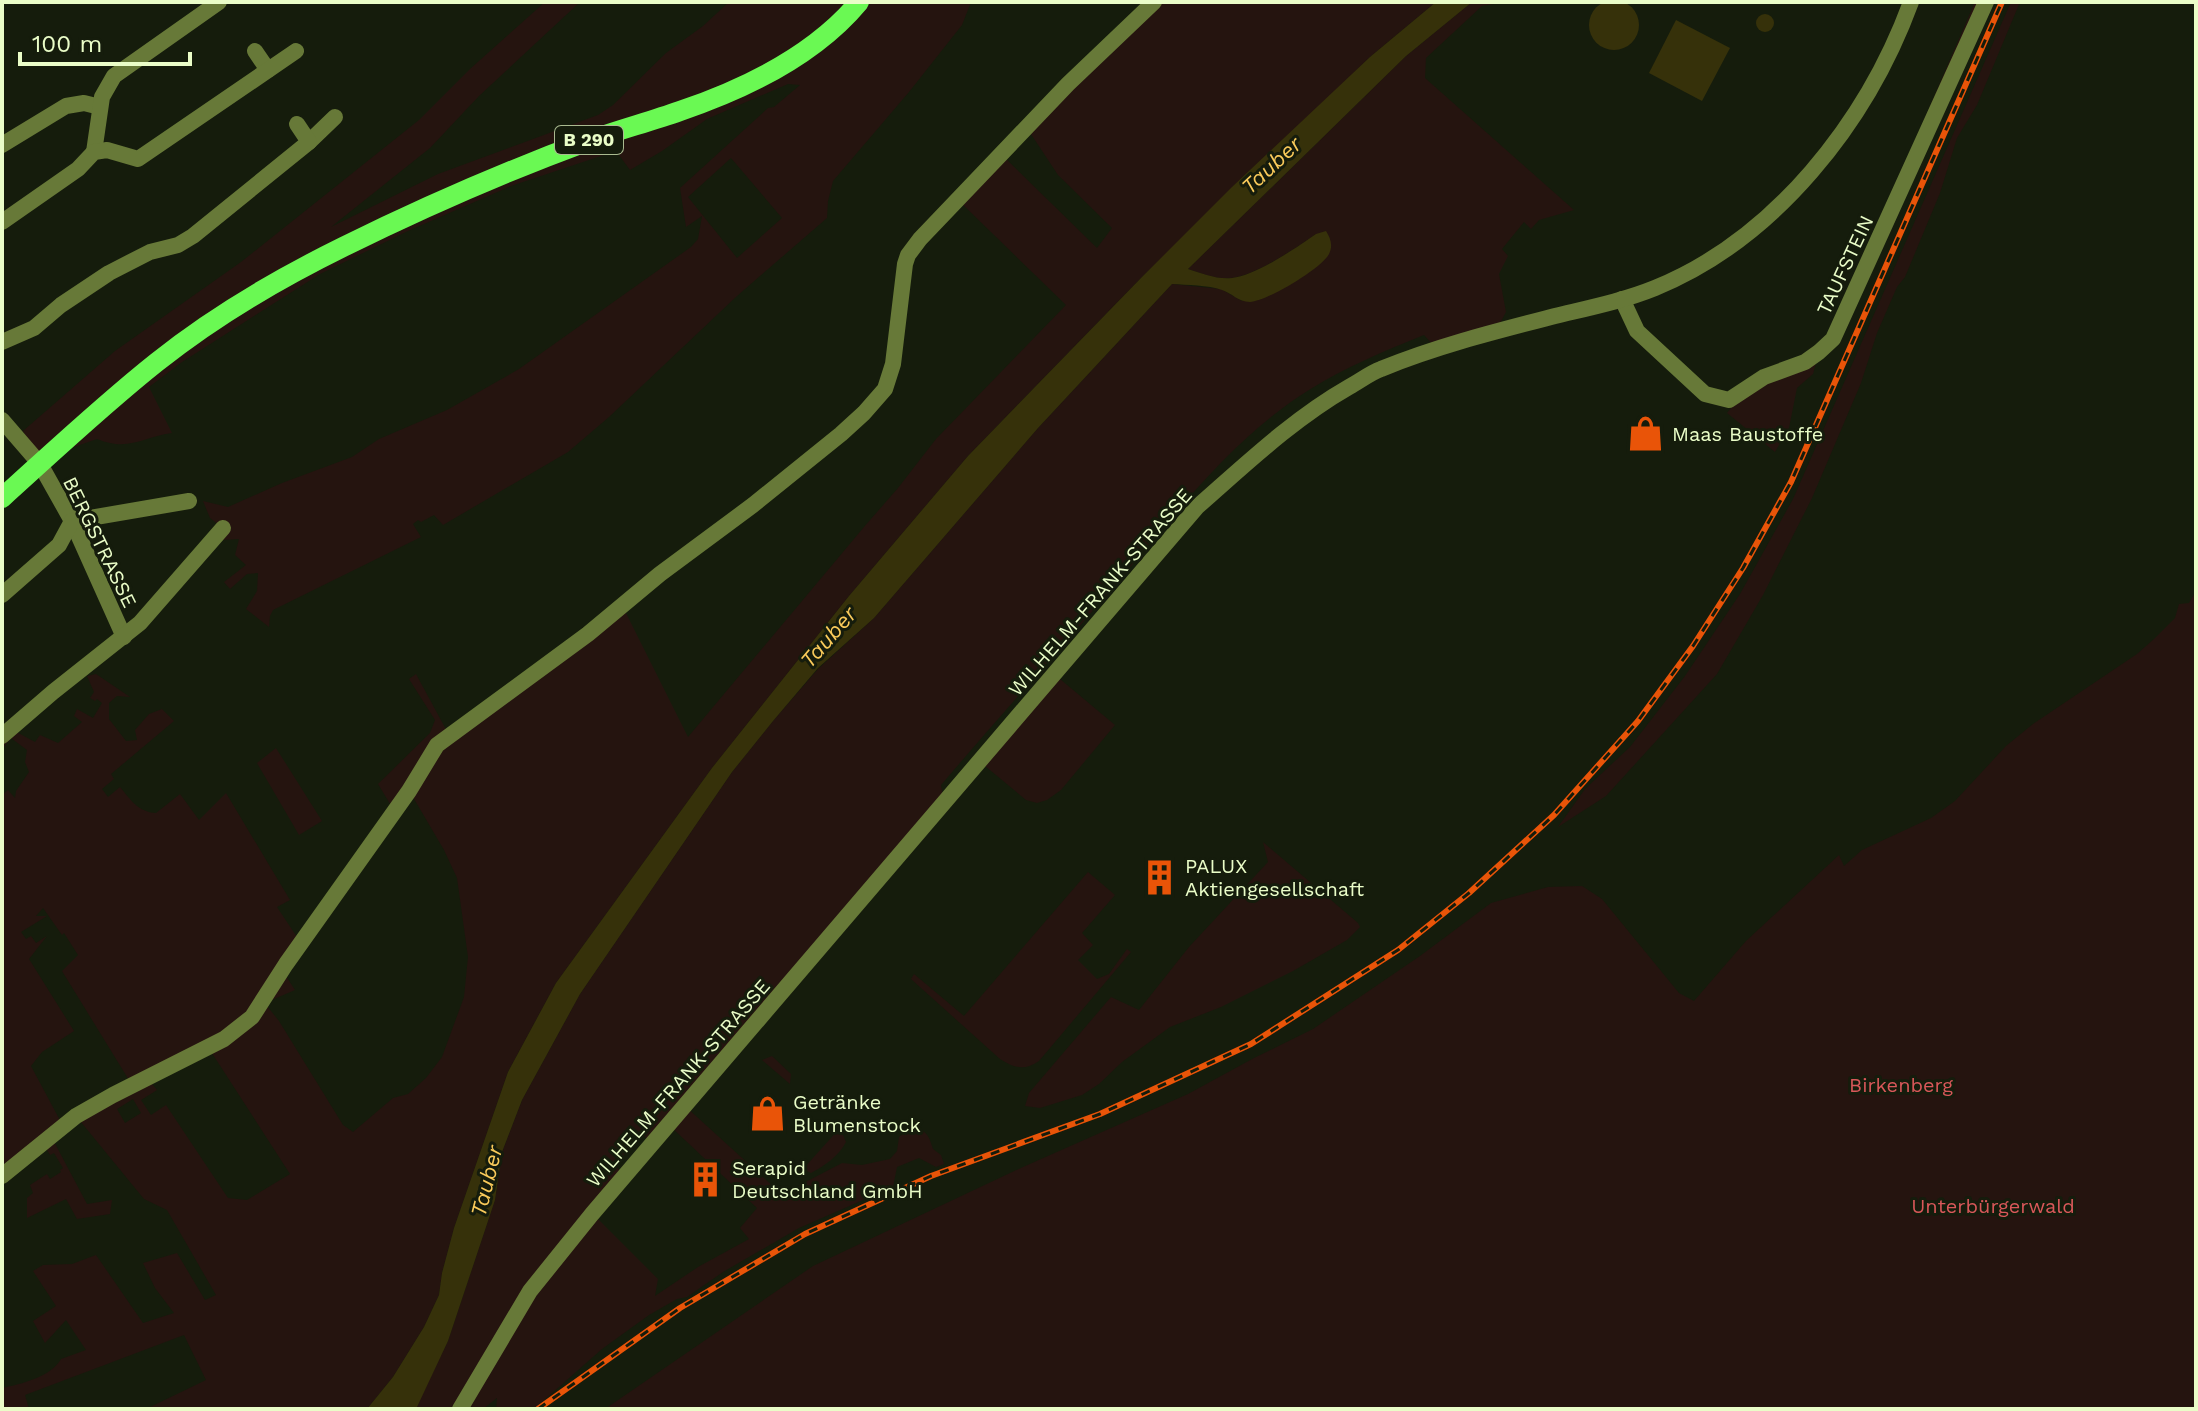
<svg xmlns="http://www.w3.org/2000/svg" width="2198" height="1411" font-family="'Work Sans',sans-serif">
<rect width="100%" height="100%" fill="#151c0c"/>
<!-- green -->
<g fill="#25140f" fill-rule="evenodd">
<path d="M545,2H580L479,96L430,148L331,227L438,174L598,115L613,105L666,53L703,26L729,2H971L962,25L909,92L833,181L828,201L827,218L737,296L609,417L568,452L443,525L434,515L421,522L418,520L413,524L421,537L273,610L270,616L269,627L246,609L257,591L258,573L247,574L230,589L224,582L246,565L235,555L239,539L222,540L223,528L210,518L203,501L228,507L282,483L352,457L379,439L447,410L519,369L691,247L698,239L702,216L686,227L680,188L768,108L774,107L800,85L788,84L707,119L662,151L630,170L616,151L511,186L408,231L320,274L182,362L149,387L172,433C142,437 129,452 97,439L74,447L40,464L23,431L115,351L241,262L419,120L470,69ZM731,158L782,218L737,258L688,197Z"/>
<path d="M1154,2H1436L1370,57L1141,278L968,456L849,596L712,768L556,983L508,1072L454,1228L442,1273L439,1295L424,1327L393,1377L367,1409H146L206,1380L184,1335L25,1395L29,1409H2V1388C21,1384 51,1377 61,1359L86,1350L66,1320L45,1343L33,1321L56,1306L33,1271L43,1265L72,1264L96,1255L143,1323L174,1313L155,1288L143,1263L177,1253L205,1300L216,1295L167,1210L144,1199L76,1116L132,1085L62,971L78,955L64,933L62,935L43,908L36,916H47L21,932L26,939L31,936L36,943L47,936L29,959L74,1031L42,1052L31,1066L63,1126L51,1136L87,1204L112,1200L110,1214L77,1219L66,1199L27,1218V1198L33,1193L30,1185L47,1174L50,1179L61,1172L60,1170L63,1168L54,1153L50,1155L43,1143L2,1176V795L8,790L15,798L16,791L29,772L25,762L27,750L11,738L4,747L2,746V736L11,729L35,742L40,735L58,743L82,722L74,716L77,709L93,718L102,703L97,699L95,701L90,698L94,692L87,676L96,674L130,697L117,696L109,703V719L126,741L137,740L135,730L149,714L162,709L174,721L111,774L114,779L102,789L108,797L120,787C131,800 138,812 156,813L180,794L199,820L226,793L290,900L277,907L301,943L282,970L295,990L274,999L263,1001L279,1021L343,1125L353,1132L393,1098L408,1094L426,1078L442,1057L464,997L468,957L457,878L444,850L410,792L395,812L378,784L430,733L435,720L409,679L416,674L449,735L622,605L688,737L864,527L898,488L936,439L1066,305L957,199L1001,154L1097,248L1112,228L1058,175L1027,128ZM208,1047L290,1174L247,1200L228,1198L166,1105L151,1115L141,1100L157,1090L148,1079ZM133,1099L141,1113L125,1123L117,1109Z"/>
<path d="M1472,2H1505L1482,6L1426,58L1425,78L1574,210L1539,220L1531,229L1524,222L1502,249L1508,256L1499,274L1506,312L1496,331L1437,349L1424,335C1385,351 1345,367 1309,390C1232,438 1175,514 1117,583C1059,650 999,717 941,785L944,802L685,1106L775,1188L788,1190L796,1187L842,1163L862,1165L890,1159L897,1151L899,1137L912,1127C926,1130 929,1135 933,1149L941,1155L944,1164L936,1167L919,1158L897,1167L893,1187L799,1228L723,1272L687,1297L677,1299L649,1315L602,1349L534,1409H496L497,1398L483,1409H415L448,1341L495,1200L502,1152L522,1100L580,994L732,772L773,721L818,669L874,618L1038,428L1172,284L1221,289L1242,301L1316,234C1296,248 1255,276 1231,278C1217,280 1201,273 1188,269L1406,56ZM669,1125L757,1208L740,1228L749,1239L698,1267L655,1296L658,1279L593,1214L622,1179L616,1163L644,1136L653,1143Z"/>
<polygon points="1975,2 1986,2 1833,339 1819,352 1813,374 1797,388 1789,428 1775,452 1727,413 1746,389 1764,377 1774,367 1805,357 1831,335"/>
<polygon points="2011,2 2020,2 1977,105 1957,138 1940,193 1905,277 1897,287 1877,333 1861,383 1812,498 1763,595 1717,674 1606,796 1558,827 1585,789 1630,747 1685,676 1740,594 1793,499"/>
<polygon points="2196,591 2196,1409 605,1409 813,1266 1023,1167 1188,1094 1254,1058 1313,1029 1420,956 1491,903 1548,887 1582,886 1602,899 1679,993 1694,1001 1746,941 1839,855 1844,866 1862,850 1931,818 1955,801 2006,746 2033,724 2137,654 2154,639 2175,618 2179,604 2189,603"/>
<polygon points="1054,674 1115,725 1061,790 1047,800 1037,803 1026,800 979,761"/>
<polygon points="276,748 322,821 299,835 257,763"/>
<polygon points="1263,842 1358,923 1360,927 1347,940 1293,971 1221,1007 1170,1027 1122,1062 1099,1084 1082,1095 1040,1108 1025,1106 1029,1093 1111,997 1139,1010 1189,947 1268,862"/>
<path d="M1088,872L1115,895L1082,933L1093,945L1078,960L1097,979L1109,974L1127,949L1131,952L1039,1061C1025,1071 1014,1068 1000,1059L911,979L914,974L964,1016Z"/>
<polygon points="772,1056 791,1074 790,1084 762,1060"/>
<path d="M840,1128L846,1142C839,1156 824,1166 811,1173L803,1169Z"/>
</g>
<!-- water -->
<g fill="#36310a">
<circle cx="1614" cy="25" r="25"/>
<path d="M1436,2H1472L1406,56L1188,269C1201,273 1218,280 1232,278C1255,276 1296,248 1316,234L1326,231C1331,239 1333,246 1329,254C1321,269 1267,301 1250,302C1238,302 1232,293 1222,290C1208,285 1187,285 1172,284L1038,428L874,618L818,668L773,721L732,772L580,994L522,1100L502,1152L495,1200L448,1341L417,1407L415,1409H367L393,1377L424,1327L439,1295L442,1273L454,1228L508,1072L556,983L712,768L849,596L968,456L1141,278L1232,187L1370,57Z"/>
<circle cx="1765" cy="23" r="9"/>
<polygon points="1676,20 1730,48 1702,101 1649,73"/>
</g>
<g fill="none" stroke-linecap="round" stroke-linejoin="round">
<!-- minor -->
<g stroke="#677938" stroke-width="16">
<polyline points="255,51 268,70"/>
<polyline points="309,142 335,117"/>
<polyline points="2,145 66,106 84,103 100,107"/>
<polyline points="94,152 102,97 114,76 219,2"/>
<polyline points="2,222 78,169 94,152 107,150 138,159 296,51"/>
<polyline points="1622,299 1637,331 1705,394 1729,400 1764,377 1805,362 1819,352 1833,339 1986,2"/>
<polyline points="2,342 34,328 61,305 109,273 150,252 178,245 193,236 309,142 297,124"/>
<polyline points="2,420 40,464 72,521 124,637"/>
<polyline points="2,595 59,545 72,521 189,501"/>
<polyline points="2,736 53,692 140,623 223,528"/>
<polyline points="2,1176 76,1116 113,1095 224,1039 252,1017 286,964 409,791 437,745 588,634 660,574 753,505 841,434 864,413 885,389 893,364 905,264 908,255 920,239 1068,84 1154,2"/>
<path d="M460,1409L530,1291L592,1214L1197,507C1246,464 1293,419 1349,387C1360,381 1370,373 1381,369C1437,346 1497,331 1555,316C1588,308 1623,301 1655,288C1775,239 1867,122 1911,2"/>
</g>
<!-- major -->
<path stroke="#6af953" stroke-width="20" d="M2,498C53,452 104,404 157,362C212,318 280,278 343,247C422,208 504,172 588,141C618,130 649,122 680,111C745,89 814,56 859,2"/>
<defs>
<polyline id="rail" points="538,1409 680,1308 805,1234 931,1176 1100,1114 1251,1044 1398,950 1469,893 1554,815 1638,721 1693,646 1743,568 1791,482 2002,2"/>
</defs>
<!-- rail casing -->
<use href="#rail" stroke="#e95408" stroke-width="6"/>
<!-- rail -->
<use href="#rail" stroke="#151c0c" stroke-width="3" stroke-dasharray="9" stroke-linecap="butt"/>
</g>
<!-- icons -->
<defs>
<symbol id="shop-bare" viewBox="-9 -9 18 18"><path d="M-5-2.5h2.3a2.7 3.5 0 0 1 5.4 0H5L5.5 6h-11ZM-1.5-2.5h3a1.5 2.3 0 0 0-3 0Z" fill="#e95408" stroke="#151c0c" stroke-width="2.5" paint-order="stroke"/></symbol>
<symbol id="building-bare" viewBox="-9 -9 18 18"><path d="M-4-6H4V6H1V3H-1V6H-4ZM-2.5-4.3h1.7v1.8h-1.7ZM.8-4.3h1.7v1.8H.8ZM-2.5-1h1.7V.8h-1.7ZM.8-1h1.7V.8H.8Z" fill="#e95408" stroke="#151c0c" stroke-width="2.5" paint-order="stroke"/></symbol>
</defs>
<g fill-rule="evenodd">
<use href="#shop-bare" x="1620" y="408" width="51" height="51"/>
<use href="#building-bare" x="1134" y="852" width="51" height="51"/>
<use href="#shop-bare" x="742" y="1088" width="51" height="51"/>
<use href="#building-bare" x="680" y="1154" width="51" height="51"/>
</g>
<g text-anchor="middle" stroke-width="6" stroke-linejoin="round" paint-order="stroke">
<!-- shield labels -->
<rect fill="#151c0c" stroke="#aaba90" stroke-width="2" x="555" y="126" width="68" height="28" rx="6"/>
<g font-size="18" font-weight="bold" fill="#eafdc8">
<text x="589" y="146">B 290</text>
</g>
<!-- street labels -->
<g font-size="20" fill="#eafdc8" stroke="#151c0c">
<text transform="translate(1845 265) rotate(-65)" y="7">TAUFSTEIN</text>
<text transform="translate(100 542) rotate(64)" y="7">BERGSTRASSE</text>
<text transform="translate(1100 592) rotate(-49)" y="7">WILHELM-FRANK-STRASSE</text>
<text transform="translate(678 1083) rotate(-49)" y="7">WILHELM-FRANK-STRASSE</text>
</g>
<!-- poi labels -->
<g font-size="20" fill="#eafdc8" stroke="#151c0c" text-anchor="start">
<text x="1672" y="441">Maas Baustoffe</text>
<text x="1185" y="873">PALUX<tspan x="1185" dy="23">Aktiengesellschaft</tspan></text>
<text x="793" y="1109">Getränke<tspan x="793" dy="23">Blumenstock</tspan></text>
<text x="732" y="1175">Serapid<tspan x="732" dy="23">Deutschland GmbH</tspan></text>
</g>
<!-- park labels -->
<g font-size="20" fill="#d9585a" stroke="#151c0c">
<text x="1901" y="1092">Birkenberg</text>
<text x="1993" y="1213">Unterbürgerwald</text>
</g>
<!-- water labels -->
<g font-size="22" font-style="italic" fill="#f9ca5a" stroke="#151c0c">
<text transform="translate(1271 165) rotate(-43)" y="8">Tauber</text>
<text transform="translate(828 637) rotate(-49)" y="8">Tauber</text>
<text transform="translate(486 1181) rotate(-76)" y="8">Tauber</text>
</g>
</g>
<!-- border -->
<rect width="2198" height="1411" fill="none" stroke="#eafdc8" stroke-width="8"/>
<!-- scale -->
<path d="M20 52v12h170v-12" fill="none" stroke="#eafdc8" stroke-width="4"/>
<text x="32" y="52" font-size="24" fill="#eafdc8" stroke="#151c0c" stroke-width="6" paint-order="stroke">100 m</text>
</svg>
